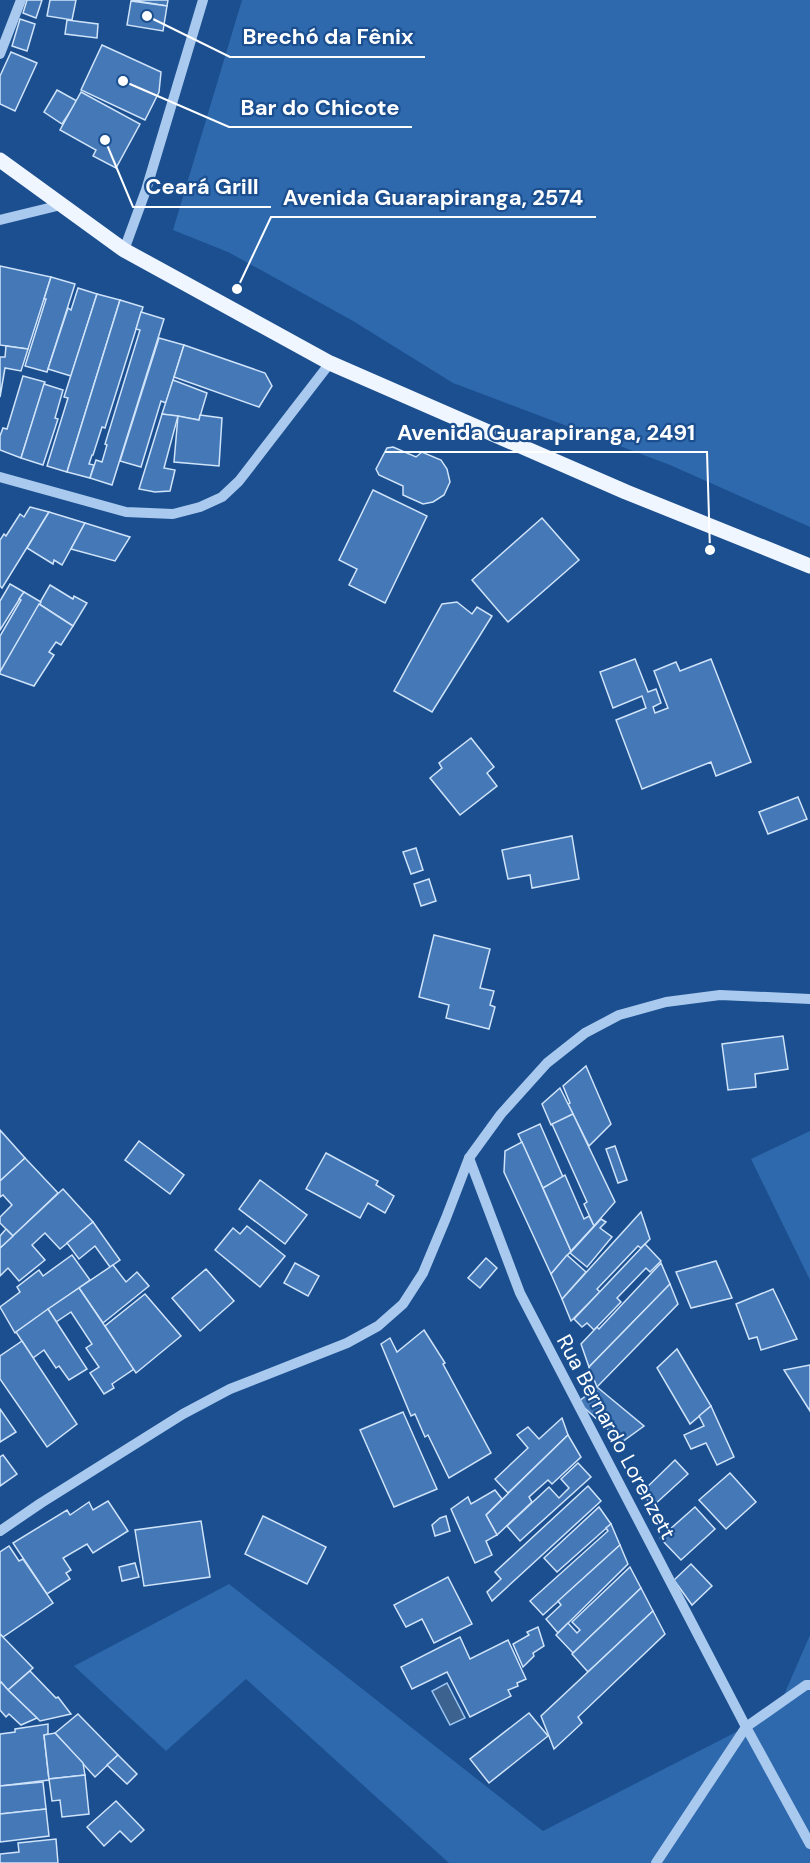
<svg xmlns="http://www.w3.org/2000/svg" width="810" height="1863" font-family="'DM Sans',sans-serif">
<rect width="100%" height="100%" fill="#1b4f8f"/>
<!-- green -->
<g fill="#2e69ad">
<polygon points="242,0 810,0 810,527 670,465 453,383 353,321 228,252 173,230"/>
<polygon points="810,1131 810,1280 751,1159"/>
<polygon points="229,1584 543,1831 777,1711 810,1635 810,1863 449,1863 246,1679 166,1751 74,1666"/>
</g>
<!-- water -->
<polygon fill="#3c6290" stroke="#9cc4f0" stroke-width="1.5" points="447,1683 465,1718 450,1725 432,1691"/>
<!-- building -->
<g fill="#4478b7" stroke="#cfe3fa" stroke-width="1.5">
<polygon points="27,0 42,0 36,18 23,13"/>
<polygon points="50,0 76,0 72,20 47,16"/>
<polygon points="131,0 168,0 167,6"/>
<polygon points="131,1 167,6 163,31 127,25"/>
<polygon points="20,19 35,24 27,51 12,46"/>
<polygon points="67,20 98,24 97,38 65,34"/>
<polygon points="102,45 161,72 159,92 145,120 81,90"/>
<polygon points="11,52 37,63 15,111 0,104 0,76"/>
<polygon points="57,90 77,101 62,124 44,112"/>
<polygon points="81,92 140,124 116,168 93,156 96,150 60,130"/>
<polygon points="0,266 51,277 28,349 0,345"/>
<polygon points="51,277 75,284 47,372 25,366 46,299 44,299"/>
<polygon points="78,288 97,294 71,376 48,369 68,308 71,310"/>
<polygon points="97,294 120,300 67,472 47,466 68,398 64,397"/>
<polygon points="120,300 143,307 105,428 102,427 93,455 92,455 89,464 94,465 90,478 67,472"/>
<polygon points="141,312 164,319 112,485 90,478 96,460 102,462 107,445 105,444 140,330 136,329"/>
<polygon points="159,338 184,345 166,403 161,401 141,467 120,461"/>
<polygon points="184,345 265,373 272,386 259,407 174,377"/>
<polygon points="6,346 28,349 21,371 5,368 0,397 0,357 5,357"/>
<polygon points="23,376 45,382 21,458 0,450 0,436 3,428 7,429"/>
<polygon points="173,380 207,393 199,420 162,414"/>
<polygon points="44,384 63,390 55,418 58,419 43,465 21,458"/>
<polygon points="162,414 178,416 164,468 175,470 170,491 155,492 139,489"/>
<polygon points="200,415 222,418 219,466 174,462 178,416 199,420"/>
<polygon points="393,447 416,457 422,452 441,460 447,469 450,482 444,495 433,502 423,504 403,495 403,486 379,475 376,469 387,448"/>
<polygon points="373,490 427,516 385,603 349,585 357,569 339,560"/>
<polygon points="30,507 49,512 2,588 0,586 0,540 4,534 6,536 20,514 24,517"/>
<polygon points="49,512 85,523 62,565 54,560 53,564 27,548"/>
<polygon points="542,518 579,560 508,622 472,580"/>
<polygon points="85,523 130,537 115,561 71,549"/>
<polygon points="10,584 24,592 0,630 0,601"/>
<polygon points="50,585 73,599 74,596 87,603 73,626 39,604"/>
<polygon points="24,592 41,602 0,672 0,636 21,600 19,599"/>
<polygon points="457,602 472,614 477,607 492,616 432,712 394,691 442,604"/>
<polygon points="39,604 73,626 61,645 56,642 49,652 54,655 34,686 0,674 0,672"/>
<polygon points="635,659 648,692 656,689 661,703 653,707 655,713 668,708 654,671 676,662 680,671 711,659 751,762 716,776 711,762 642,789 616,720 646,708 642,696 613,708 600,672"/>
<polygon points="471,738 494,767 487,773 497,786 460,815 430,778 442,768 439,763"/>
<polygon points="798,797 807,819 768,834 759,812"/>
<polygon points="572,836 579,879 532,888 530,875 508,879 502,850"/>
<polygon points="416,848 423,870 411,874 403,852"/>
<polygon points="429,879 436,901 421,906 414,884"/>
<polygon points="434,935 490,949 480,988 494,991 490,1005 495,1007 489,1029 446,1018 449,1005 419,997"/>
<polygon points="783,1036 788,1069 755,1074 756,1087 728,1090 722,1044"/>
<polygon points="586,1066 611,1124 589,1146 568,1104 570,1103 563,1086"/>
<polygon points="560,1088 573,1114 551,1125 542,1104"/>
<polygon points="573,1114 615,1202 594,1226 584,1204 587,1202 552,1124"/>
<polygon points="540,1124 563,1177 543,1188 518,1134"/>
<polygon points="0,1130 25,1158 0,1181"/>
<polygon points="139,1141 184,1175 170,1194 125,1160"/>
<polygon points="522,1142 571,1251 551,1274 504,1172 505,1151"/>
<polygon points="615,1146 627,1180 618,1183 606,1149"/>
<polygon points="326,1153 378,1181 376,1185 394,1196 385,1213 368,1203 360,1218 306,1189"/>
<polygon points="25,1158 58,1193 13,1236 0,1223 0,1217 12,1205 3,1195 0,1197 0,1181"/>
<polygon points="565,1175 584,1219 589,1216 594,1226 571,1251 543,1188"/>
<polygon points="260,1180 307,1215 285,1244 239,1209"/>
<polygon points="63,1189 93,1222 60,1249 45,1233 32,1245 45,1260 19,1281 8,1268 0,1276 0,1248"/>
<polygon points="641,1212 650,1239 641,1248 638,1246 597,1289 600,1292 571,1321 562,1299"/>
<polygon points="601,1219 606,1222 600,1228 612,1237 587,1267 570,1253"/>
<polygon points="93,1222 120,1260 110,1267 95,1246 79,1259 67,1243"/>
<polygon points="247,1226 285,1256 260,1287 215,1250 233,1228 240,1234"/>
<polygon points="6,1229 13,1236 0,1248 0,1236"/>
<polygon points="645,1244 661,1261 650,1272 646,1268 617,1298 621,1302 594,1330 587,1323 582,1327 574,1319"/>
<polygon points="72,1255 90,1280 15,1333 0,1307 20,1292 17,1287 39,1270 43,1276"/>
<polygon points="567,1255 586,1272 562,1299 551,1274"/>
<polygon points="486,1258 497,1268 480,1288 468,1278"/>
<polygon points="716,1261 732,1298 691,1308 676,1272"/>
<polygon points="295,1263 319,1276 308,1296 284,1283"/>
<polygon points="661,1263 670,1284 589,1367 581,1344 597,1327 599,1329"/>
<polygon points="113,1265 126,1282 137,1272 149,1286 103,1323 79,1288"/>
<polygon points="206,1269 234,1301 200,1331 172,1298"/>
<polygon points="670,1284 678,1304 597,1387 589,1367"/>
<polygon points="79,1288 134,1369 112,1384 114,1388 104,1394 90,1373 99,1367 86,1348 92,1344 71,1312 56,1322 48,1309"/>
<polygon points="773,1289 797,1339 761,1350 757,1337 749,1339 736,1304"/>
<polygon points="145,1294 181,1336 136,1373 105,1326"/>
<polygon points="48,1309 87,1369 69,1380 59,1366 56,1368 44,1350 33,1358 16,1332"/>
<polygon points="424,1330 445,1363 443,1364 491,1453 449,1478 428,1435 425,1437 415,1414 411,1416 381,1344 390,1338 397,1352"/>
<polygon points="22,1341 77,1424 47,1447 0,1379 0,1356"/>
<polygon points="677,1349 711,1406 690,1424 657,1368"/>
<polygon points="810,1365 810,1411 784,1370"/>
<polygon points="597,1387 644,1426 622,1442 578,1402"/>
<polygon points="711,1406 734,1457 717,1465 706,1443 691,1449 684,1435 704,1426 699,1416"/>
<polygon points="0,1409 16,1432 0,1442"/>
<polygon points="403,1412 437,1489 394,1507 360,1430"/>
<polygon points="562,1418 568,1435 508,1493 495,1479 528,1448 517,1435 528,1427 539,1439"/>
<polygon points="568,1435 581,1457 552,1484 548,1480 529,1497 532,1502 497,1535 486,1515"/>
<polygon points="3,1455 17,1474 0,1486 0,1457"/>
<polygon points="675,1460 688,1474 653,1506 641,1493"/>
<polygon points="578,1463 591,1477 520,1541 507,1526 549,1487 559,1498 569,1488 561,1479"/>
<polygon points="730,1473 756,1502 726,1529 699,1500"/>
<polygon points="588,1486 601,1501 492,1601 487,1592 501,1579 495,1572"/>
<polygon points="495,1490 502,1499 486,1515 497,1535 486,1541 492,1555 475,1563 451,1509 468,1497 471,1504"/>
<polygon points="108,1501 128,1531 93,1553 87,1544 63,1558 71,1570 66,1573 70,1579 47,1594 13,1543 67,1510 70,1515 89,1502 93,1510"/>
<polygon points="599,1507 611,1524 557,1572 544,1558"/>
<polygon points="695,1507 715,1529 681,1560 660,1538"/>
<polygon points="263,1516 326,1547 307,1584 245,1554"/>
<polygon points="446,1516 450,1531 435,1536 432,1525 440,1518"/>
<polygon points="201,1521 210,1577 144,1586 135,1530"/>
<polygon points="611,1524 620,1545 543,1615 530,1601 608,1531 606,1528"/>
<polygon points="620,1545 628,1564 558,1633 546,1619 561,1605 558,1601"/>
<polygon points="9,1546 19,1561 23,1559 53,1603 3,1637 0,1634 0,1552"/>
<polygon points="135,1563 139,1577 122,1581 119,1567"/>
<polygon points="691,1564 712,1586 692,1605 674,1580"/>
<polygon points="630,1567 641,1588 573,1653 556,1635 568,1623 577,1633 580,1630 572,1622"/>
<polygon points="448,1577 472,1624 434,1643 422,1619 406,1627 394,1605"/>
<polygon points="641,1588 653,1611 588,1672 572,1654"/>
<polygon points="653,1611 665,1634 578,1717 582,1723 554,1749 541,1716"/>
<polygon points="538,1627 544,1646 533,1653 534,1656 523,1667 513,1644 529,1635 527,1632"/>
<polygon points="0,1634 33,1668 8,1690 0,1681"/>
<polygon points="460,1637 470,1659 508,1640 526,1679 517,1683 518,1686 508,1690 511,1696 470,1717 447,1672 412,1689 401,1667"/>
<polygon points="30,1671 56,1698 58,1697 71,1714 40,1721 8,1690"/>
<polygon points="1,1682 8,1690 37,1718 21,1725 9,1714 6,1717 0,1710 0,1684"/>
<polygon points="529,1713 548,1736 489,1783 470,1759"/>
<polygon points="78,1714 118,1755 95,1777 55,1733"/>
<polygon points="48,1724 48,1734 44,1735 49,1780 0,1786 0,1734 15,1732 15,1729"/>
<polygon points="55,1733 83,1763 85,1775 49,1779 44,1735"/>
<polygon points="118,1755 137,1774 127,1784 107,1765"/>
<polygon points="85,1775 89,1814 62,1817 60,1800 52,1801 49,1779"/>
<polygon points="43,1782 46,1809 0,1814 0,1786"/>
<polygon points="116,1801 144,1830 131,1842 120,1831 104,1846 87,1827"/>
<polygon points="46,1809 49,1836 0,1842 0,1814"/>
<polygon points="56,1839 58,1863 0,1863 0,1854 19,1852 18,1843"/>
</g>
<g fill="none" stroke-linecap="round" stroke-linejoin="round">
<!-- minor -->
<g stroke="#a9c9ee" stroke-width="10">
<polyline points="0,54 21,0"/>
<polyline points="0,220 61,205"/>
<polyline points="124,250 146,190 203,0"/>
<polyline points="0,477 126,512 173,514 200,507 222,497 239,481 330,363"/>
<polyline points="469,1158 520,1293 746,1727 810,1844"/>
<polyline points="0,1531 41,1503 183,1414 230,1389 347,1343 378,1326 403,1304 423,1273 446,1218 469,1158 501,1114 547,1063 585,1033 619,1015 666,1002 720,995 810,999"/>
<polyline points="656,1863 746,1727 806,1685 810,1685"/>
</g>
<!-- major -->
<polyline stroke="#f0f6ff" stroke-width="15" points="0,160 124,250 330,363 626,492 810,566"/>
</g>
<g text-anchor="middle" stroke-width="4.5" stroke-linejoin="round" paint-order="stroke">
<!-- street labels -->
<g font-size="21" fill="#fff" stroke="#1b4f8f">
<text transform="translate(616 1437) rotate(62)" y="7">Rua Bernardo Lorenzett</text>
</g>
</g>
<!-- callouts -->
<path fill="none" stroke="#fff" stroke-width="2" d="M147 16L230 57H425M123 81L229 127H412M105 140L133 207H271M237 289L271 217H596M710 550L707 452H385"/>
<g fill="#fff" stroke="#1b4f8f" stroke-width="2">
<circle cx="147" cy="16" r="6"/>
<circle cx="123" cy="81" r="6"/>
<circle cx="105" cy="140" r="6"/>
<circle cx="237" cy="289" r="6"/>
<circle cx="710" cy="550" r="6"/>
</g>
<g font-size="22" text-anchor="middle" font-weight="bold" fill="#fff" stroke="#1b4f8f" stroke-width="4.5" stroke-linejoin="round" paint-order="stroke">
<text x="328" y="44">Brechó da Fênix</text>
<text x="320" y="115">Bar do Chicote</text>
<text x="202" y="194">Ceará Grill</text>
<text x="433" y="205">Avenida Guarapiranga, 2574</text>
<text x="546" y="440">Avenida Guarapiranga, 2491</text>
</g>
</svg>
